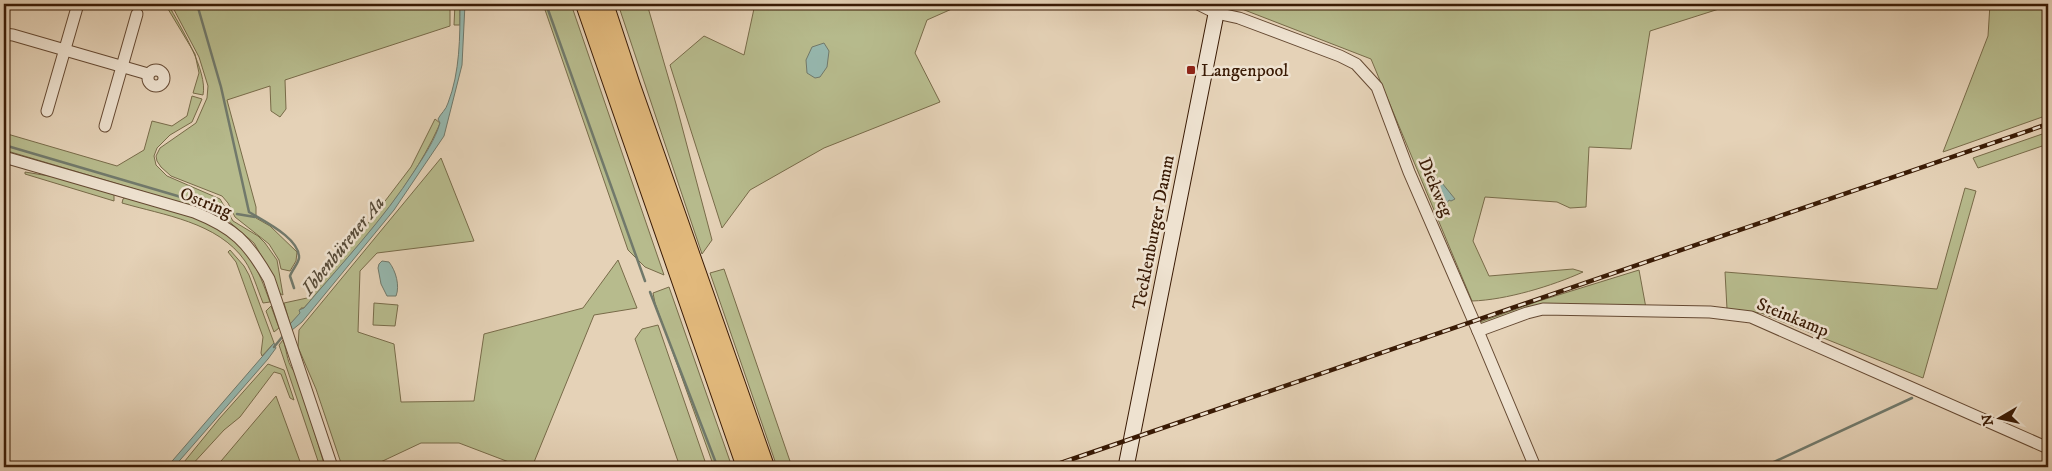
<svg xmlns="http://www.w3.org/2000/svg" width="2052" height="471" font-family="'IM FELL DW Pica',serif">
<rect width="100%" height="100%" fill="#e5d2b7"/>
<filter id="stains"><feTurbulence type="fractalNoise" baseFrequency=".004" numOctaves="4"/><feColorMatrix values="0 0 0 0 .2 0 0 0 0 .09 0 0 0 0 .02 0 0 0 .5 -.17"/></filter>
<radialGradient id="worn" r=".72"><stop offset=".6" stop-color="#630" stop-opacity="0"/><stop offset="1" stop-color="#630" stop-opacity=".3"/></radialGradient>
<!-- green -->
<g fill="#b7bb8d" stroke="#786b49">
<path d="M165,4H168C180,26 208,71 203,95L193,93L199,73L195,54Z"/>
<polygon points="171,4 450,4 450,26 285,80 286,109 280,117 271,111 270,86 227,100 256,207 256,218 270,226 297,252 296,261 290,271 281,269 279,260 269,244 235,217 228,203 222,196 171,176 161,167 157,161 156,156 160,148 196,123 207,98 208,86 199,57"/>
<polygon points="455,4 460,4 460,25 454,25"/>
<polygon points="543,4 571,4 664,275 645,267 628,250"/>
<polygon points="618,4 647,4 676,104 712,240 702,254"/>
<polygon points="755,4 963,4 927,20 915,53 940,102 824,148 750,190 722,228 670,65 704,36 744,55"/>
<path d="M1229,4H1720L1722,8L1650,31L1631,149L1589,147L1586,207L1570,208L1557,202L1485,197L1473,241L1489,276L1573,269L1583,272C1552,286 1506,300 1472,301L1371,59Z"/>
<polygon points="1990,4 2048,4 2048,115 1943,152 1988,36"/>
<polygon points="192,96 202,99 192,122 170,135 157,148 154,156 156,165 167,176 220,199 233,221 258,236 265,243 277,260 283,295 279,293 273,276 254,243 226,219 192,206 4,150 4,133 117,166 144,150 152,121 172,126 187,116"/>
<path d="M435,119L440,123L438,128C407,196 352,252 304,308H301V313L290,324L284,303L307,298L363,230L411,167Z"/>
<polygon points="2048,132 2048,144 1978,168 1973,158"/>
<polygon points="441,158 474,241 377,253 360,271 358,332 394,344 401,402 474,401 484,334 583,308 618,260 637,308 594,315 532,467 522,467 459,443 421,443 370,467 345,467 341,463 316,389 298,347 299,330"/>
<polygon points="25,172 61,178 114,194 114,201 25,174"/>
<polygon points="1965,188 1976,191 1923,378 1761,313 1727,309 1725,272 1937,289"/>
<path d="M126,197C169,210 222,217 249,257C259,271 264,286 270,302L263,303C257,288 253,273 245,261C218,222 163,215 122,203L123,199Z"/>
<polygon points="230,250 244,266 249,275 274,343 262,356 261,353 263,337 236,262 228,252"/>
<polygon points="724,269 792,467 777,467 710,273"/>
<polygon points="1639,270 1646,308 1545,305 1527,307 1482,325 1480,322 1539,301"/>
<polygon points="669,287 732,467 714,467 655,303 653,293"/>
<polygon points="374,303 398,305 395,326 373,325"/>
<polygon points="271,306 279,328 274,332 266,311"/>
<polygon points="658,325 707,467 680,467 635,339 642,329"/>
<path d="M283,340C288,353 286,365 297,374L325,467H320L279,345Z"/>
<polygon points="268,364 284,370 294,400 290,398 281,374 274,372 240,417 224,430 190,467 180,467 219,419"/>
<polygon points="276,396 302,467 216,467"/>
</g>
<!-- water -->
<g fill="#96b8af" stroke="#71796b">
<path d="M460,4H465L462,65L444,136L394,210L302,322L292,330L290,324L300,313L299,310L304,308C342,263 383,220 415,170C424,156 435,140 440,123L438,119C441,113 446,110 448,103C460,72 460,37 460,4Z"/>
<polygon points="824,43 829,51 827,67 820,77 815,78 807,73 806,60 812,47"/>
<polygon points="1435,183 1442,183 1455,199 1451,201 1449,200 1447,203 1444,202 1443,197 1431,186"/>
<path d="M382,261L389,262C396,271 400,286 396,296H387L381,284L378,268L379,264Z"/>
<polygon points="274,343 276,348 268,359 174,467 167,467"/>
</g>
<g fill="none" stroke-linecap="round" stroke-linejoin="round">
<!-- stream -->
<g stroke="#71796b" stroke-width="2.5">
<path d="M197,4L221,87L249,212C263,221 300,238 299,258C298,264 292,270 290,276L294,288"/>
<polyline points="546,4 645,281"/>
<polyline points="4,145 215,207"/>
<polyline points="237,214 255,217"/>
<polyline points="650,292 716,463"/>
<polyline points="274,347 283,336"/>
<polyline points="1763,467 1912,398"/>
</g>
<defs>
<g id="street">
<polyline points="1198,4 1216,13 1239,18 1340,56 1356,64 1377,87 1409,172 1478,331 1535,467"/>
<polyline points="4,34 13,35 148,74"/>
<circle cx="156" cy="78" r="8"/>
<polyline points="47,111 78,4"/>
<polyline points="105,126 137,14"/>
<path d="M4,157L194,212C234,228 248,242 269,279L332,467"/>
<polyline points="1478,331 1527,313 1543,309 1710,312 1751,317 2048,448"/>
</g>
<polyline id="secondary" points="1126,467 1218,4"/>
<g id="highway">
<polyline points="586,4 747,467"/>
<polyline points="603,4 630,86 764,467"/>
</g>
</defs>
<!-- street casing -->
<use href="#street" stroke="#654932" stroke-width="13"/>
<!-- secondary casing -->
<use href="#secondary" stroke="#3a1b05" stroke-width="17"/>
<!-- highway casing -->
<use href="#highway" stroke="#3a1b05" stroke-width="22"/>
<!-- street -->
<use href="#street" stroke="#eee2d0" stroke-width="11"/>
<!-- secondary -->
<use href="#secondary" stroke="#eee2d0" stroke-width="15"/>
<!-- highway -->
<use href="#highway" stroke="#e2b97c" stroke-width="20"/>
<defs>
<polyline id="rail" points="1049,467 2048,124"/>
</defs>
<!-- rail casing -->
<use href="#rail" stroke="#3a1b05" stroke-width="4.5"/>
<!-- rail -->
<use href="#rail" stroke="#eee2d0" stroke-width="2.5" stroke-dasharray="8" stroke-linecap="butt"/>
</g>
<!-- markers -->
<rect fill="#8f2418" stroke="#eee2d0" stroke-width="2" x="1186" y="65" width="10" height="10" rx="2.5"/>
<g text-anchor="middle" stroke-width="5" stroke-linejoin="round" paint-order="stroke">
<!-- poi labels -->
<g font-size="18" fill="#3a1b05" stroke="#eee2d0" text-anchor="start">
<text x="1201" y="76">Langenpool</text>
</g>
<!-- street labels -->
<g font-size="18" fill="#3a1b05" stroke="#eee2d0">
<text transform="translate(1436 187) rotate(67)" y="6">Diekweg</text>
<text transform="translate(206 202) rotate(22)" y="6">Ostring</text>
<text transform="translate(1153 232) rotate(-79)" y="6">Tecklenburger Damm</text>
<text transform="translate(1793 317) rotate(22)" y="6">Steinkamp</text>
</g>
<!-- water labels -->
<g font-size="19" font-style="italic" fill="#564a38" stroke="#eee2d0">
<text transform="translate(342 245) rotate(-51)" y="7">Ibbenbürener Aa</text>
</g>
</g>
<!-- margin -->
<rect width="2052" height="471" fill="none" stroke="#e5d2b7" stroke-width="20"/>
<rect x="5" y="5" width="2042" height="461" fill="none" stroke="#3a1b05" stroke-width="2.5"/>
<rect x="10" y="10" width="2032" height="451" fill="none" stroke="#3a1b05"/>
<!-- north arrow -->
<g transform="translate(2000 418) rotate(261)" stroke="#eee2d0" stroke-width="4" paint-order="stroke">
<path d="M0-4L9 19L0 12L-9 19Z" fill="#3a1b05"/>
<text y="-8" font-size="14" font-weight="bold" text-anchor="middle" fill="#3a1b05">N</text>
</g>
<rect width="100%" height="100%" filter="url(#stains)"/>
<rect width="100%" height="100%" fill="url(#worn)"/>
</svg>
